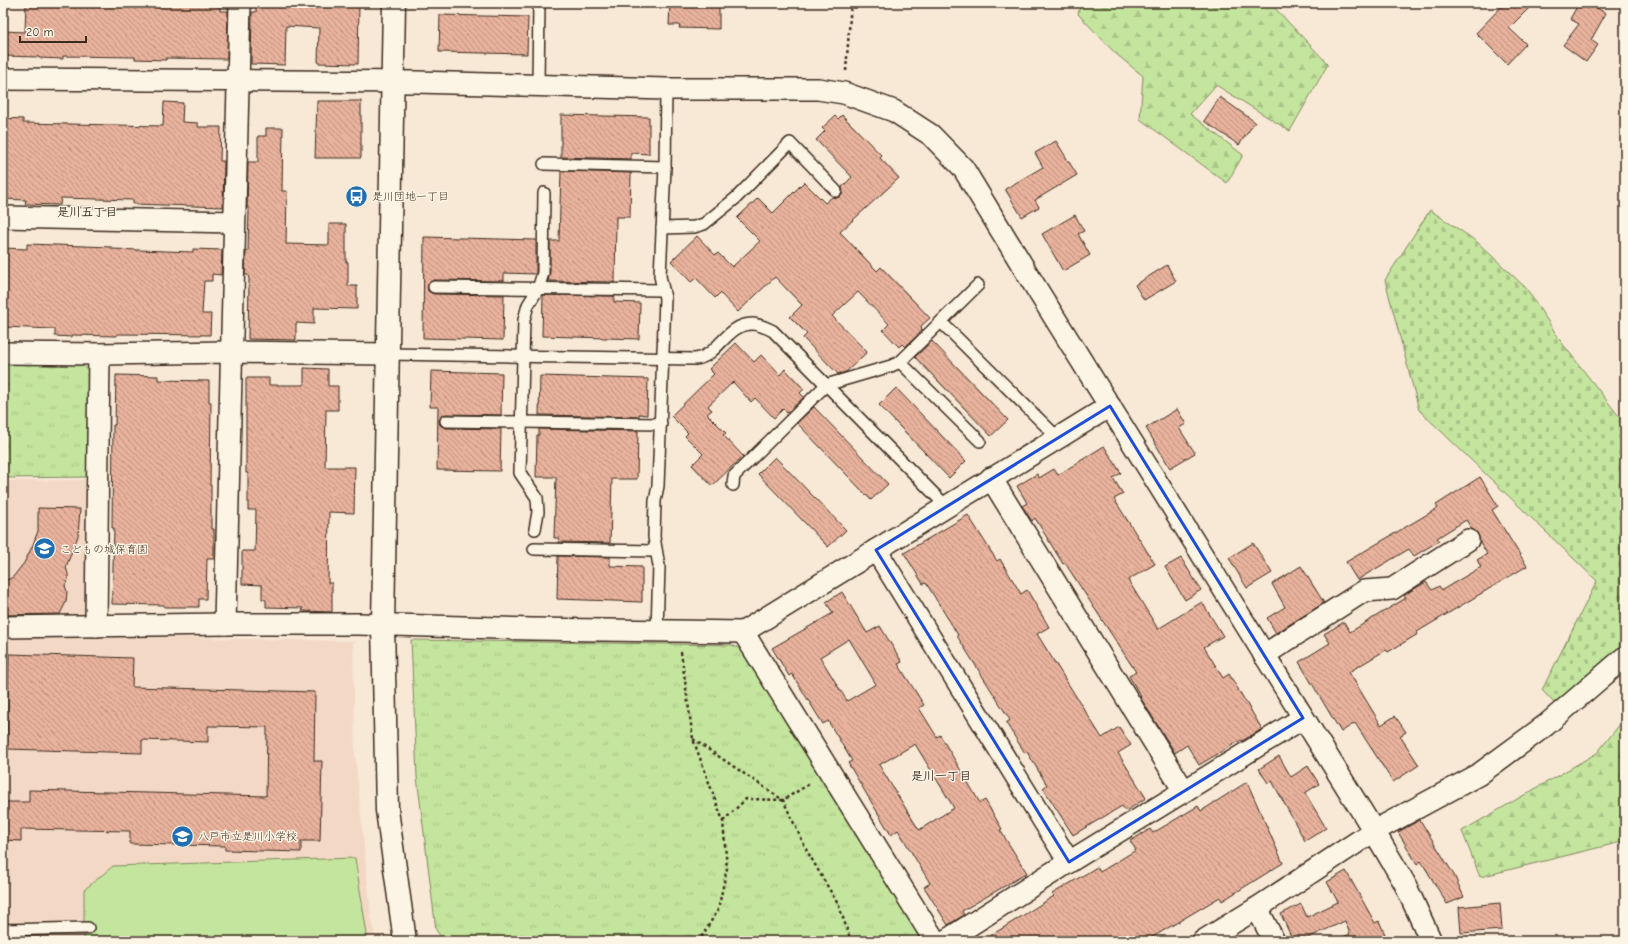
<svg xmlns="http://www.w3.org/2000/svg" width="1628" height="944" font-family="'Comic Neue','Klee One',sans-serif">
<defs>
<pattern id="forest-firs" width="22" height="20" patternUnits="userSpaceOnUse"><rect width="22" height="20" fill="#c4e59e"/><path d="M5 1l3.5 6h-7zM16 11l3.5 6h-7z" fill="#a9c588"/></pattern>
<pattern id="cemetery-stones" width="16" height="16" patternUnits="userSpaceOnUse"><rect width="16" height="16" fill="#c4e59e"/><path d="M2 7V4a2 2 0 0 1 4 0v3zM10 15v-3a2 2 0 0 1 4 0v3z" fill="#a9c588"/></pattern>
<pattern id="park-tufts" width="24" height="20" patternUnits="userSpaceOnUse"><rect width="24" height="20" fill="#c4e59e"/><path d="M3 7l-1-3M5 7V3M7 7l1-3M15 17l-1-3M17 17v-4M19 17l1-3" fill="none" stroke="#a9c588"/></pattern>
<pattern id="building-back-hatch" width="6" height="6" patternUnits="userSpaceOnUse"><rect width="6" height="6" fill="#e8b29c"/><path d="M-1 5l2 2M0 0l6 6M5-1l2 2" fill="none" stroke="#bd917f"/></pattern>
</defs>
<rect width="100%" height="100%" fill="#f8e8d6"/>
<filter id="ink" filterUnits="userSpaceOnUse"><feTurbulence type="fractalNoise" baseFrequency=".025" numOctaves="2"/><feDisplacementMap in="SourceGraphic" scale="8" xChannelSelector="R" yChannelSelector="G"/><feConvolveMatrix kernelMatrix="1 2 1 2 8 2 1 2 1" color-interpolation-filters="sRGB"/></filter>
<g filter="url(#ink)">
<!-- built -->
<g fill="#f3d8c5">
<polygon points="85,480 86,618 3,618 3,481"/>
<polygon points="3,634 353,641 355,756 371,916 376,941 3,941"/>
</g>
<!-- forest -->
<g fill="url(#forest-firs)" stroke="#80885e">
<polygon points="1081,3 1270,3 1328,64 1290,131 1216,85 1190,114 1243,155 1227,183 1140,119 1143,76 1115,53 1078,14"/>
<polygon points="1625,718 1625,851 1621,842 1480,877 1462,831 1597,753"/>
</g>
<!-- cemetery -->
<polygon fill="url(#cemetery-stones)" stroke="#80885e" points="1430,210 1476,241 1526,288 1562,343 1625,424 1625,643 1555,704 1542,690 1597,581 1419,410 1385,280"/>
<!-- park -->
<g fill="url(#park-tufts)" stroke="#80885e">
<polygon points="3,361 78,361 90,372 88,477 3,478"/>
<polygon points="411,640 732,645 745,651 922,941 444,941 436,930 417,777"/>
</g>
<!-- pitch -->
<polygon fill="#c4e59e" stroke="#80885e" points="355,858 368,941 84,941 84,890 113,866"/>
<!-- building -->
<g fill="url(#building-back-hatch)" stroke="#3b2a1e" fill-rule="evenodd">
<polygon points="26,3 220,3 220,11 228,11 227,59 166,58 166,60 135,59 135,57 63,56 63,59 39,58 39,57 3,56 3,31 25,32"/>
<polygon points="256,3 359,3 358,64 318,63 319,28 286,26 285,65 251,64 252,12 256,12"/>
<polygon points="670,3 719,3 719,29 679,28 680,25 669,25"/>
<polygon points="1505,3 1534,3 1509,28 1526,44 1507,64 1476,33"/>
<polygon points="1579,3 1587,3 1606,13 1591,40 1598,45 1586,62 1563,45 1579,24 1570,19"/>
<polygon points="440,15 528,17 527,54 439,52"/>
<polygon points="1220,97 1255,122 1239,145 1204,121"/>
<polygon points="317,101 361,101 361,158 315,158"/>
<polygon points="164,102 183,103 182,122 198,123 198,127 221,127 220,161 224,161 223,207 133,204 133,200 61,198 60,205 25,204 26,200 3,199 6,142 3,142 3,118 23,119 23,123 163,126"/>
<polygon points="561,115 649,117 649,154 631,153 631,159 561,157"/>
<polygon points="842,115 882,156 880,158 899,178 840,232 877,271 881,267 930,318 921,326 922,331 905,347 902,344 899,347 883,330 889,324 858,292 832,316 867,352 846,372 838,374 803,338 807,334 790,317 802,305 775,277 738,312 720,293 715,298 696,278 691,282 671,261 697,236 715,255 718,253 732,267 760,241 737,218 758,198 773,213 804,182 825,203 832,197 837,198 841,196 843,193 842,187 852,177 816,140 825,131 822,128 835,116 838,119"/>
<polygon points="266,128 283,128 282,191 287,191 286,244 329,245 329,224 346,224 346,262 348,262 348,286 357,286 357,309 314,308 314,324 296,323 296,340 248,339 249,279 248,275 245,275 246,251 248,251 249,208 247,208 248,162 258,162 258,136 266,136"/>
<polygon points="1056,141 1077,175 1035,200 1039,207 1022,217 1005,189 1043,167 1035,153"/>
<polygon points="561,171 631,173 630,217 616,217 615,282 548,281 550,273 550,241 559,241"/>
<polygon points="1075,215 1084,231 1078,234 1090,255 1063,271 1042,234"/>
<polygon points="424,237 536,240 536,274 504,273 504,281 434,280 428,284 428,291 434,294 504,295 503,340 423,338"/>
<polygon points="27,244 112,247 112,249 193,252 193,249 222,250 221,275 212,274 212,281 204,281 202,314 211,314 210,335 117,334 117,336 72,335 72,337 55,336 55,329 3,327 3,248 27,249"/>
<polygon points="1167,265 1176,281 1144,300 1135,285"/>
<polygon points="543,295 614,296 614,302 640,303 639,339 542,336"/>
<polygon points="932,341 1008,420 991,436 915,357"/>
<polygon points="736,343 754,362 761,355 780,375 785,369 804,389 800,393 804,397 787,413 783,409 774,418 755,398 751,402 733,382 708,406 712,410 707,414 726,433 723,435 743,456 712,486 692,465 703,454 685,436 688,433 671,416 714,374 709,369"/>
<polygon points="304,368 328,369 328,386 338,386 338,410 326,410 325,467 355,467 354,513 329,512 328,583 332,583 332,612 302,611 303,608 266,607 266,600 262,599 262,585 242,584 242,551 255,551 256,510 248,510 248,473 246,473 246,378 269,378 269,385 304,385"/>
<polygon points="431,371 502,373 501,415 446,414 442,415 439,421 440,425 446,428 501,429 500,471 437,470 438,407 430,407"/>
<polygon points="116,375 158,376 158,380 209,381 209,402 211,402 210,485 211,485 211,529 214,529 214,559 207,559 206,599 199,599 199,607 164,607 164,605 112,604 114,528 112,528 113,425 115,425"/>
<polygon points="540,376 648,379 647,415 639,414 639,417 539,415"/>
<polygon points="896,388 966,461 949,478 879,405"/>
<polygon points="814,407 888,484 871,500 797,423"/>
<polygon points="1177,409 1186,424 1179,428 1195,453 1170,468 1146,428"/>
<polygon points="539,429 638,431 637,479 612,479 610,543 558,542 559,538 554,538 556,477 536,477 537,435 539,435"/>
<polygon points="1104,446 1121,473 1113,478 1123,494 1114,499 1155,564 1128,580 1158,629 1202,602 1223,636 1204,647 1223,678 1229,674 1262,729 1242,741 1241,740 1199,765 1187,745 1175,753 1140,697 1141,697 1129,676 1136,672 1065,563 1063,564 1035,518 1032,521 1022,506 1027,503 1017,486 1037,474 1039,478 1054,469 1058,475"/>
<polygon points="775,457 846,530 828,547 758,474"/>
<polygon points="1480,477 1498,506 1492,510 1527,566 1417,632 1418,634 1388,652 1386,650 1349,672 1381,725 1395,716 1406,732 1400,736 1419,765 1393,782 1355,723 1341,732 1299,662 1330,643 1324,634 1344,622 1350,632 1406,598 1404,595 1426,582 1432,590 1439,586 1442,590 1481,567 1477,560 1487,554 1480,542 1478,534 1472,529 1466,520 1437,538 1439,541 1414,556 1409,549 1357,580 1346,562 1438,508 1436,505"/>
<polygon points="38,508 80,509 78,536 66,567 68,574 68,580 65,585 67,592 66,602 60,614 3,615 3,582 13,577 24,563 32,547 38,531"/>
<polygon points="968,515 997,561 1000,559 1021,594 1027,590 1049,627 1037,634 1102,738 1119,727 1131,745 1118,753 1146,798 1126,811 1122,806 1073,835 1043,788 1047,785 1027,752 1025,753 1006,723 1010,720 957,636 958,635 926,583 923,584 904,553"/>
<polygon points="1253,543 1272,573 1247,588 1229,558"/>
<polygon points="558,556 610,557 610,566 642,567 642,602 557,599"/>
<polygon points="1181,558 1201,590 1185,600 1165,567"/>
<polygon points="1301,566 1324,603 1276,633 1267,618 1285,607 1272,584"/>
<path d="M842,592L867,633L880,626L902,662L898,664L924,705L919,708L937,737L940,735L980,803L985,800L1002,829L1000,830L1027,873L962,911L964,915L948,925L924,887L930,883L898,830L891,835L848,763L852,761L828,721L823,724L792,674L789,676L772,648L833,613L826,602ZM849,639L876,684L847,701L820,657ZM915,744L954,808L919,830L879,765Z"/>
<polygon points="9,654 133,658 132,687 315,692 314,761 322,761 320,841 301,841 301,852 225,850 225,846 130,844 130,831 21,829 21,841 3,840 3,802 29,802 29,790 266,796 267,727 208,726 208,742 142,740 142,753 7,749"/>
<polygon points="1279,756 1291,777 1308,766 1319,784 1305,793 1326,828 1305,841 1272,781 1268,783 1259,769"/>
<polygon points="1247,782 1283,863 1222,901 1220,897 1146,941 982,941 1054,896 1052,894 1097,867 1100,872 1136,850 1130,841 1150,829 1153,833 1198,806 1201,811"/>
<polygon points="1420,820 1454,875 1464,897 1447,904 1421,861 1417,864 1398,832"/>
<polygon points="1346,871 1375,923 1379,921 1388,941 1334,941 1350,934 1345,921 1301,941 1293,941 1281,914 1301,904 1307,917 1338,902 1327,882"/>
<polygon points="1500,903 1502,930 1461,933 1459,907"/>
</g>
<g fill="none" stroke-linecap="round" stroke-linejoin="round">
<defs>
<g id="service">
<polyline points="538,85 539,3"/>
<polyline points="544,164 665,167"/>
<polyline points="662,228 694,227 704,224 736,198 790,143 836,191"/>
<polyline points="434,287 663,290"/>
<polyline points="941,322 1057,437"/>
<path d="M387,354L695,359C718,357 726,324 752,324C759,324 767,328 773,331L946,506"/>
<polyline points="900,362 980,441"/>
<polyline points="446,421 661,424"/>
<polyline points="733,485 734,476 826,385 891,366 900,362 978,285"/>
<polyline points="535,529 538,512 537,498 520,473 524,320 528,305 538,289 543,273 544,193"/>
<polyline points="534,549 656,551"/>
<polyline points="657,630 659,566 654,537 655,501 658,486 665,298 660,276 665,167 666,89"/>
<polyline points="3,930 88,928"/>
</g>
<g id="minor">
<polyline points="3,79 416,82 666,89 818,89 844,93 894,111 931,135 963,168 1033,283 1374,831 1404,882 1431,941"/>
<polyline points="3,217 234,222"/>
<polyline points="3,353 99,354 231,352 387,354"/>
<polyline points="991,478 1184,791"/>
<polyline points="876,550 1069,862"/>
<polyline points="225,624 240,3"/>
<polyline points="96,626 99,354"/>
<polyline points="3,627 225,624 359,624 532,629 743,632 1110,406"/>
<polyline points="743,632 935,941"/>
<polyline points="1264,655 1364,591 1392,589 1468,540"/>
<polyline points="1257,908 1274,941"/>
<polyline points="945,941 1069,862 1303,718"/>
<polyline points="1203,941 1257,908 1374,831 1478,775 1546,725 1625,657"/>
</g>
<polyline id="tertiary" points="394,3 383,625 387,810 405,941"/>
</defs>
<!-- service casing -->
<use href="#service" stroke="#3b2a1e" stroke-width="14"/>
<!-- minor casing -->
<use href="#minor" stroke="#3b2a1e" stroke-width="24"/>
<!-- tertiary casing -->
<use href="#tertiary" stroke="#3b2a1e" stroke-width="25"/>
<!-- path -->
<g stroke="#3b2a1e" stroke-width="2.5" stroke-dasharray="3 3" stroke-linecap="butt">
<polyline points="846,71 851,3"/>
<polyline points="681,652 693,739 723,821 727,868 718,910 699,941"/>
<polyline points="693,739 783,800 807,851 839,906 851,941"/>
<polyline points="723,821 746,799 783,800 811,783"/>
<polyline points="902,941 909,939"/>
</g>
<!-- service -->
<use href="#service" stroke="#fcf5e5" stroke-width="11"/>
<!-- minor -->
<use href="#minor" stroke="#fcf5e5" stroke-width="21"/>
<!-- tertiary -->
<use href="#tertiary" stroke="#fcf5e5" stroke-width="22"/>
</g>
</g>
<!-- marked area -->
<path fill="none" stroke="#1d4ed8" stroke-width="3" stroke-linejoin="round" d="M1110,406L1303,718L1069,862L876,550Z"/>
<!-- icons -->
<defs>
<symbol id="bus-disc" viewBox="-11 -11 22 22"><circle r="9.5" fill="#1f6fb2" stroke="#fcf5e5"/><path d="M-5-6H5V4H4V6H2V4H-2V6H-4V4H-5ZM-3.5-4V0h7V-4ZM-3.5 1.2v1.5H-2V1.2ZM2 1.2v1.5H3.5V1.2Z" fill="#fff"/></symbol>
<symbol id="school-disc" viewBox="-11 -11 22 22"><circle r="9.5" fill="#1f6fb2" stroke="#fcf5e5"/><path d="M0-5L7-2L0 1L-7-2ZM-4 1L0 2.5L4 1V4Q0 6-4 4Z" fill="#fff"/></symbol>
</defs>
<g fill-rule="evenodd">
<use href="#bus-disc" x="344" y="184" width="25" height="25"/>
<use href="#school-disc" x="32" y="536" width="25" height="25"/>
<use href="#school-disc" x="170" y="824" width="25" height="25"/>
</g>
<g text-anchor="middle" stroke-width="3" stroke-linejoin="round" paint-order="stroke">
<!-- poi labels -->
<g font-size="11" fill="#3b2a1e" stroke="#fcf5e5" text-anchor="start">
<text x="372" y="200">是川団地一丁目</text>
<text x="60" y="553">こどもの城保育園</text>
<text x="198" y="840">八戸市立是川小学校</text>
</g>
<!-- neighbourhood labels -->
<g font-size="12" font-weight="bold" fill="#3b2a1e" stroke="#fcf5e5">
<text x="87" y="216">是川五丁目</text>
<text x="941" y="780">是川一丁目</text>
</g>
</g>
<!-- margin -->
<rect width="1628" height="944" fill="none" stroke="#fcf5e5" stroke-width="16"/>
<rect x="8" y="8" width="1612" height="928" fill="none" stroke="#3b2a1e" stroke-width="1.5" filter="url(#ink)"/>
<!-- scale -->
<path d="M20 36v6h66v-6" fill="none" stroke="#3b2a1e" stroke-width="2"/>
<text x="26" y="36" font-size="12" fill="#3b2a1e" stroke="#fcf5e5" stroke-width="3" paint-order="stroke">20 m</text>
</svg>
